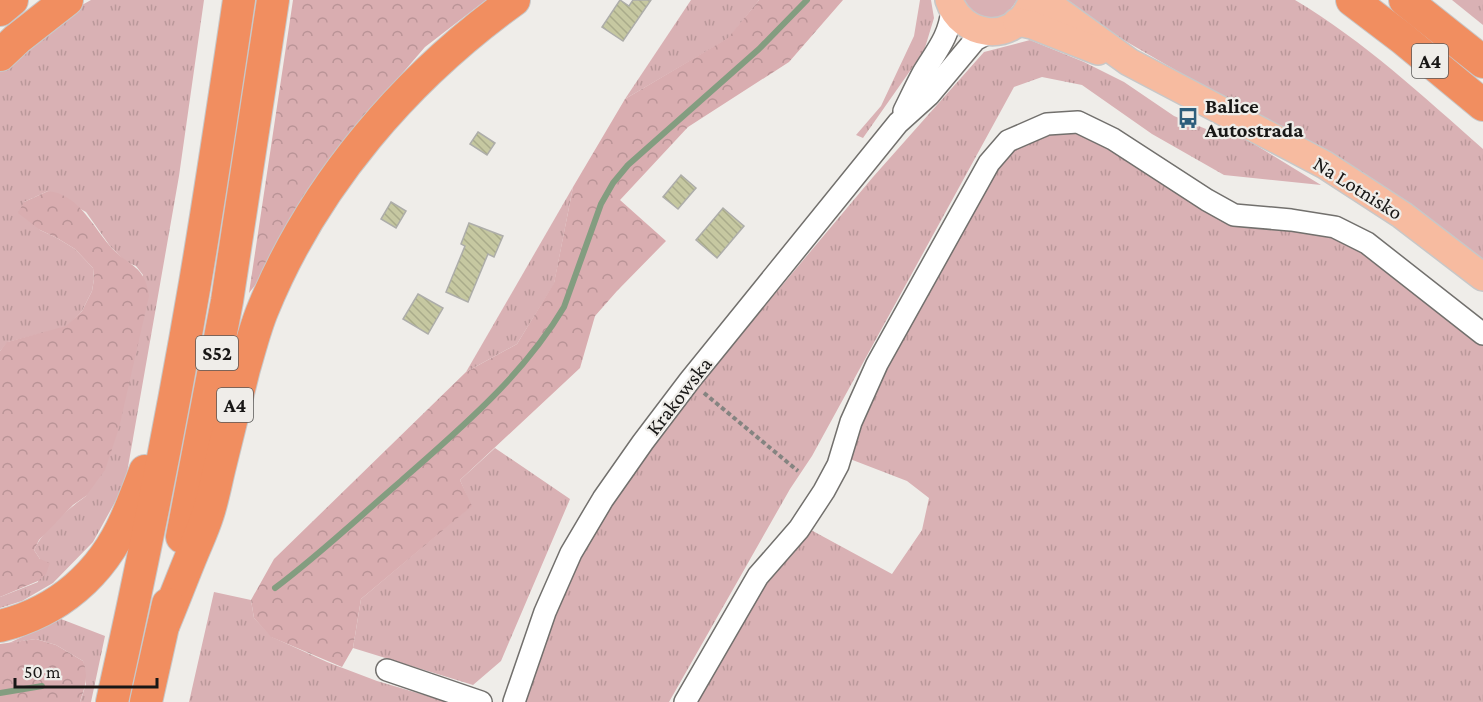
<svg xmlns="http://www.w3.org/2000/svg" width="1483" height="702" font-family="'Crimson Pro',serif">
<defs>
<pattern id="grass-tufts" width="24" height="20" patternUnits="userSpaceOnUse" patternTransform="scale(1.5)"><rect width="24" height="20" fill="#d9b1b4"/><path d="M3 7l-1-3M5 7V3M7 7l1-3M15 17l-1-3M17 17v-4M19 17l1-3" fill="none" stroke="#ba989a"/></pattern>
<pattern id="forest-crowns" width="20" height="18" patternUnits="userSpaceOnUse" patternTransform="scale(1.5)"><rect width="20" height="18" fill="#d9adb0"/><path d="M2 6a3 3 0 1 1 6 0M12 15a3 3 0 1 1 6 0" fill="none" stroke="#ba9497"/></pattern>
<pattern id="building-back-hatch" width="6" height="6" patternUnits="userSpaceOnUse" patternTransform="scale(1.5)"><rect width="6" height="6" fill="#c6c8a1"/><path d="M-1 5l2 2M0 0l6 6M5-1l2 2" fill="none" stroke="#a9ab8a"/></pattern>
</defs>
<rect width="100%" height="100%" fill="#efede9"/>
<!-- grass -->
<g fill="url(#grass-tufts)">
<path d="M91,0H204L179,176L125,484L93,542L53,583L22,601L0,608V597L38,582L40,559L34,550C43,530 68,509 86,496L143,275L136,266L126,262L110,246L86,212L48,191L24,202L40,230L57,238L75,249L93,268L94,279L92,291L82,311L66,327L8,342L0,351V70L82,5Z"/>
<polygon points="691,0 759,0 729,38 625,99"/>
<polygon points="920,0 931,0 934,18 924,51 863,138 856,135 881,106 914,36"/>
<path d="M1062,0H1295C1364,41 1423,96 1483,149V262L1287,135L1127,42Z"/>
<polygon points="1452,0 1483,0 1483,25"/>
<polygon points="1030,40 1084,62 1124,82 1174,116 1206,129 1241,136 1321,185 1224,175 1152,134 1082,85 1042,77 1014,87 812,456 790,489 669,702 523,702 553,622 577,561 627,477 679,408 873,177 984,52"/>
<polygon points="1084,130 1150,176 1226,220 1336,235 1370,254 1483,345 1483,702 692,702 719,654 770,578 811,530 892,574 922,530 929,498 907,481 850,459 868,397 922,291 1009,150 1043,135"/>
<polygon points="573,187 554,284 517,344 466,372"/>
<polygon points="495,448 570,499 501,661 473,685 353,648 361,599 471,506 460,480"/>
<polygon points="214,592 251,600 254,618 272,637 327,662 377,681 448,702 189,702"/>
<polygon points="61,619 105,636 91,702 80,702 86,684 83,661 56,645 36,639 9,643"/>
</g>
<!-- forest -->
<g fill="url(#forest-crowns)">
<polygon points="293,0 486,0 425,47 362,120 299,206 259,280 249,293"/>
<polygon points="759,0 843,0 789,62 688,127 620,200 666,241 617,291 595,316 580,368 460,480 472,506 361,599 353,648 342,667 271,637 254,618 251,600 274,559 466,372 517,344 554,283 573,187 625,99 728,38"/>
<path d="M48,191C78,194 92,225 110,246C128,267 145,264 149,296L119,428L105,470L86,496L73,505L39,540L34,550L40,559L50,563L46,574L38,581L0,597V351L7,342L66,326L82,311L92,291L94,279L93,268L75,249L57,238L40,230L18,213L24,202Z"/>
<path d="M36,639L56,645L83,661C89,678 85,686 80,702H0V644Z"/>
</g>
<!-- garden -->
<path fill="#d9b1b4" d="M961,0H1017C1004,21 997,20 975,16Z"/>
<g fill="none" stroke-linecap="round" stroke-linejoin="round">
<!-- stream -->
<g stroke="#839d80" stroke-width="6">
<path d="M275,588C319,555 359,517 401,481C460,429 523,376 564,307L601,204L613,183L628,165L759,49L807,0"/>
<polyline points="0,693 42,686"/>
</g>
</g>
<!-- building -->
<g fill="url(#building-back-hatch)" stroke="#adada9" stroke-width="1.5">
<polygon points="620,0 629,6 633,0 651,0 623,41 602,27"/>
<polygon points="478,132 495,143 487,155 470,144"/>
<polygon points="681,175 696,188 678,209 663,197"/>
<polygon points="391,202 406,211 396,228 381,219"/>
<polygon points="723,208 744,226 717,258 696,240"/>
<polygon points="469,223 503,236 494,257 488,254 468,302 446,292 465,246 461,244"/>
<polygon points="418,294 443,308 428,334 403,319"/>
</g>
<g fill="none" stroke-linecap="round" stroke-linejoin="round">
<defs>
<g id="minor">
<path d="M904,111C910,99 916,86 923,73C937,50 949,37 952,10"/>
<polyline points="387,670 481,702"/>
<polyline points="514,702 545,612 571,553 603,499 643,442 690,380 898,123 929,95 975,40 990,32"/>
<polyline points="685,702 758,576 799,529 824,491 838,465 851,422 877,364 989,163 1008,141 1047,124 1078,122 1113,139 1207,200 1234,215 1291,220 1335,227 1367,243 1483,334"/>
</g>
<g id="major">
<path d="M949,0C961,37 1012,44 1029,8"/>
<polyline points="1043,0 1129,62 1325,165 1402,215 1483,277"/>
<polyline points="1017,22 1032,25 1098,51"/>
</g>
<g id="highway">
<polyline points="1352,0 1402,38 1483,105"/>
<polyline points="1405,0 1483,62"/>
<polyline points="0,10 12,0"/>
<polyline points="0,55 17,39 67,0"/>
<polyline points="182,537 227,301 273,0"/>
<path d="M164,624C174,600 183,576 193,552C198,540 204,527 208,514C213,499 216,482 220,466C228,433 236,401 244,369C250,349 255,328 263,309C314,184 406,78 514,0"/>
<path d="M0,626C58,612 102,574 126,519C133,503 139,487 145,471"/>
<path d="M112,702C143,563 171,423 195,283C211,189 225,94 239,0"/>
<polyline points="146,702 168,604"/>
</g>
</defs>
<!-- minor casing -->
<use href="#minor" stroke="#72706d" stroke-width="24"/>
<!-- major casing -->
<use href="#major" stroke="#c8c7c7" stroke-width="30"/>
<!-- highway casing -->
<use href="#highway" stroke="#c8c7c7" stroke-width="34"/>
<!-- path -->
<polyline stroke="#858481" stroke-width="4" stroke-dasharray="4.5 3" stroke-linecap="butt" points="704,393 798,471"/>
<!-- minor -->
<use href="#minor" stroke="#fff" stroke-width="21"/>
<!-- major -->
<use href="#major" stroke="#f7bba0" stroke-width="27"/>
<!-- highway -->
<use href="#highway" stroke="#f18e60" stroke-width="32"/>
</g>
<!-- icons -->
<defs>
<symbol id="bus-bare" viewBox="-9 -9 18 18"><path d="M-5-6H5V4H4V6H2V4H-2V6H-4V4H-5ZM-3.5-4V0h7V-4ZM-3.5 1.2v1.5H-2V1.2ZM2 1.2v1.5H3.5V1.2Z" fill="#2d5e7c" stroke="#efede9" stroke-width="2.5" paint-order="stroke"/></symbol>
</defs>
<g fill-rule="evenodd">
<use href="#bus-bare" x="1173" y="103" width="30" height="30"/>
</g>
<g text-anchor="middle" stroke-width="4.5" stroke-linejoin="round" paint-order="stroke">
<!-- shield labels -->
<g fill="#efede9" stroke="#585755" stroke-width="1.5">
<rect x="1412" y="44" width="36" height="34" rx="4.5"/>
<rect x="196" y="336" width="42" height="34" rx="4.5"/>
<rect x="217" y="388" width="36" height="34" rx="4.5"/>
</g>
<g font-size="20" font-weight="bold" fill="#181716">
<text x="1430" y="68">A4</text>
<text x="217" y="360">S52</text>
<text x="235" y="412">A4</text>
</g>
<!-- poi labels -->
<g font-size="21" font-weight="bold" fill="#181716" stroke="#efede9" text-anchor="start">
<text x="1205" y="113">Balice<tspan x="1205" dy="24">Autostrada</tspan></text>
</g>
<!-- street labels -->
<g font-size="21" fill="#181716" stroke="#efede9">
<text transform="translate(1358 188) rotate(32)" y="7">Na Lotnisko</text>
<text transform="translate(679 396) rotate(-52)" y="7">Krakowska</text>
</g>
</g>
<!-- scale -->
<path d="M15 678v9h142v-9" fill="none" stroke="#181716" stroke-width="3"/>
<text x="24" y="678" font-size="18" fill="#181716" stroke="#efede9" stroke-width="4.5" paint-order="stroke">50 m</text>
</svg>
